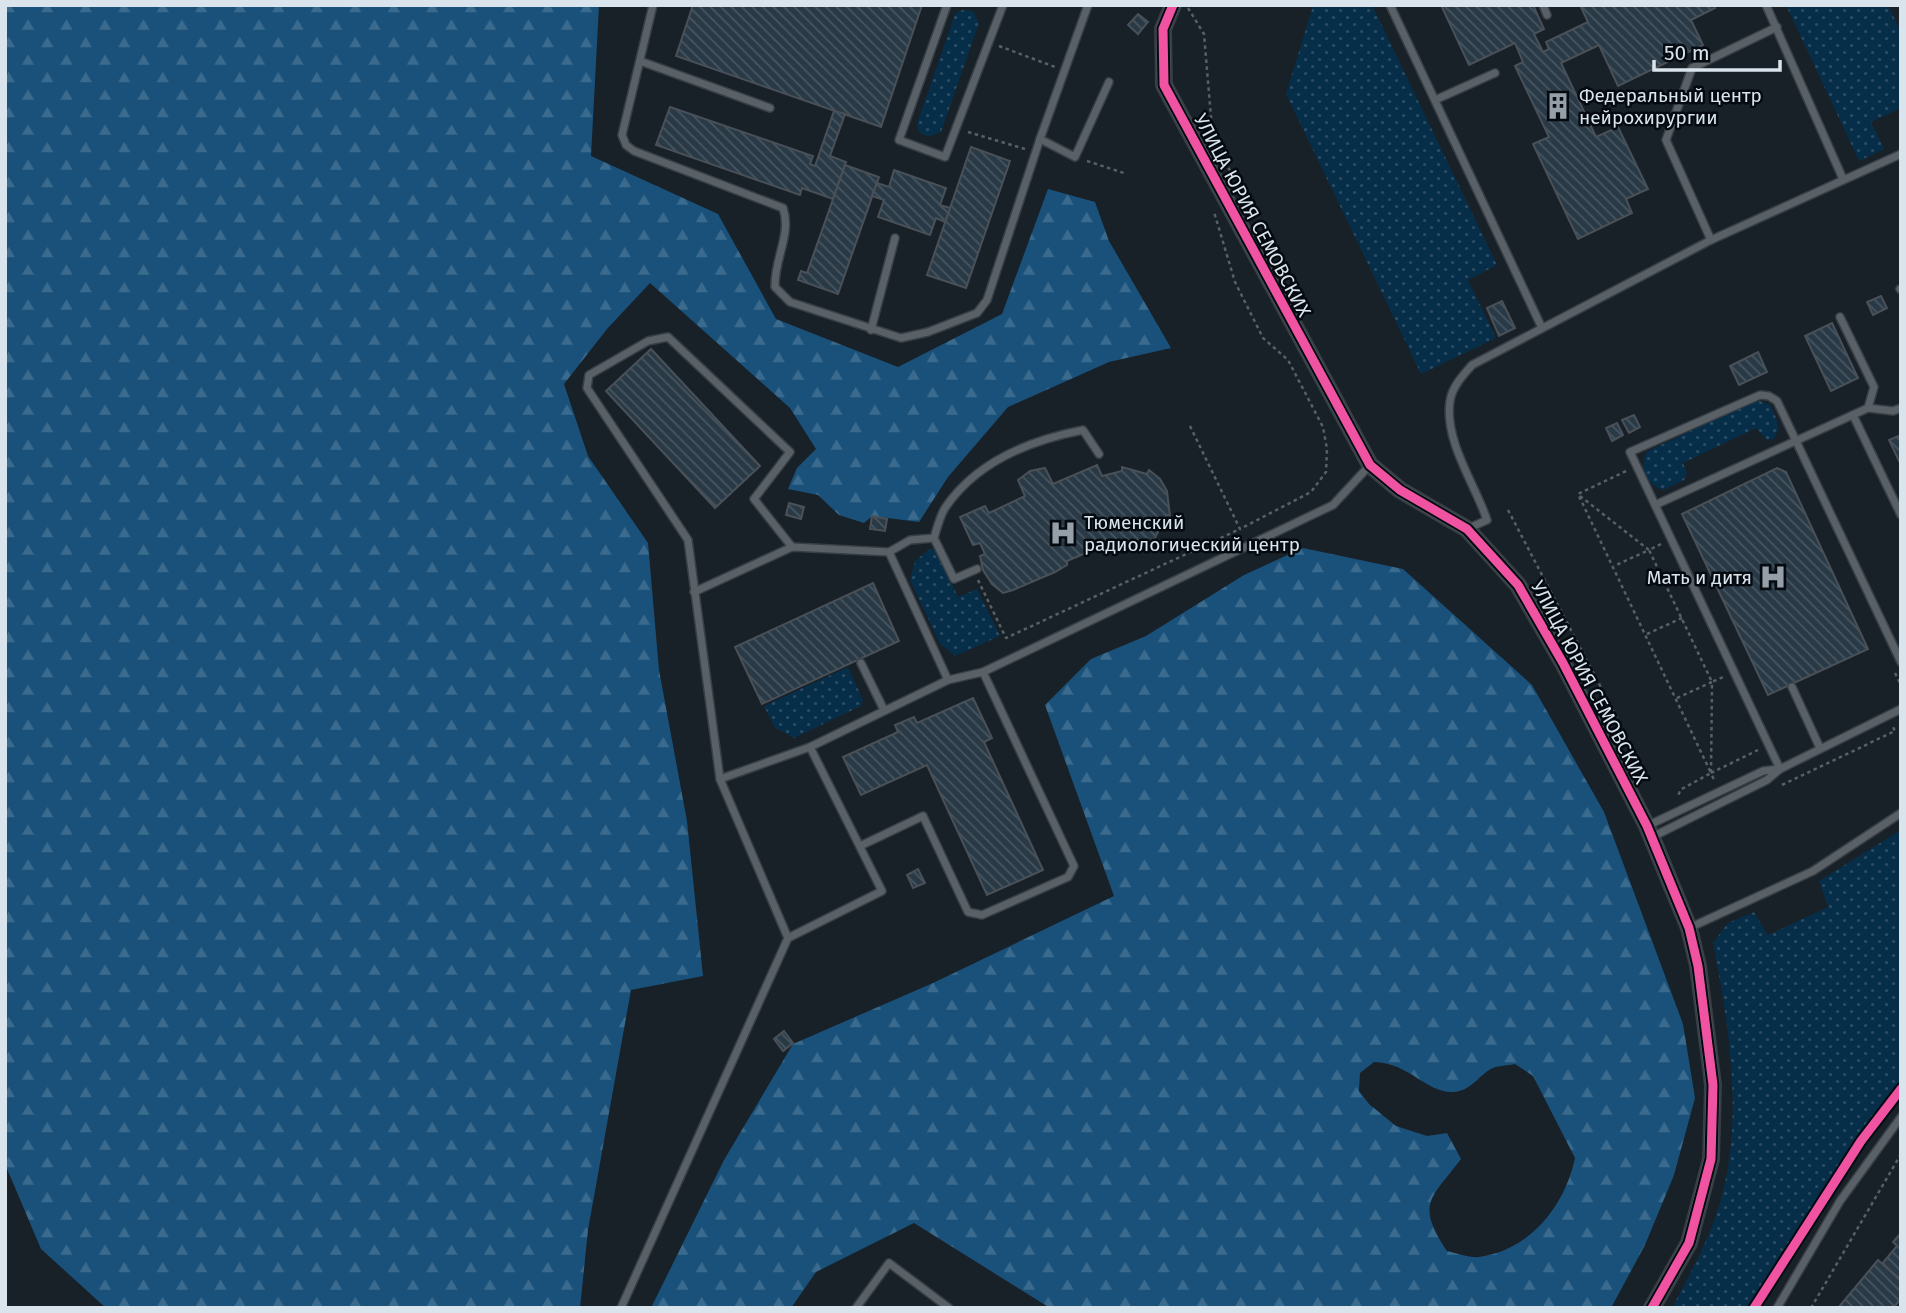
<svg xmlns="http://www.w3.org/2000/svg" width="1906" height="1313" font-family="'Fira Sans',sans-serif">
<defs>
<pattern id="grass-dots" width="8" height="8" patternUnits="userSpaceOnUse" patternTransform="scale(1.75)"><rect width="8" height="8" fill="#072e49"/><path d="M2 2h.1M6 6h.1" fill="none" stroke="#2b4c64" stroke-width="1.8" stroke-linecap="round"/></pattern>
<pattern id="forest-firs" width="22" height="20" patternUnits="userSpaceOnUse" patternTransform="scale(1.75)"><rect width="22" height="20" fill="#19517a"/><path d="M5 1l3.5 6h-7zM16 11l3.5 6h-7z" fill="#3a6a8d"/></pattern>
<pattern id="building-back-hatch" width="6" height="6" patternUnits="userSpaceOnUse" patternTransform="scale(1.75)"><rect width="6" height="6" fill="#293a46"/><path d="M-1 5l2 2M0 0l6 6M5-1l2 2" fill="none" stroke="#475661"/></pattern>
</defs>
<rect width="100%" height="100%" fill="#182028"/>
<!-- grass -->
<g fill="url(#grass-dots)">
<polygon points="1372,5 1497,265 1468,280 1496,338 1421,374 1286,94 1313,6"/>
<polygon points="1786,5 1888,5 1901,32 1901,108 1871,122 1884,149 1859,161"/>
<polygon points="962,10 973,11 979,23 941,132 928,137 919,132 917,124 955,14"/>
<path d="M1757,400L1770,405C1776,417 1782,427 1774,439L1767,440L1756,428L1683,463L1687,473L1684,480L1663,490C1646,485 1637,465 1648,451Z"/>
<polygon points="931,548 936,551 958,597 977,589 1000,636 955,656 940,644 910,580 915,561"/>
<polygon points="848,667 863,700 861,706 794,738 775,728 764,706"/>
<path d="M1901,830V1079L1858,1135L1747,1308H1672C1692,1270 1713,1233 1723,1191C1743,1115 1728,1019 1713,943L1728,923L1754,912L1768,935L1828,907L1819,881Z"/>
</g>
<!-- forest -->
<g fill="url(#forest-firs)" fill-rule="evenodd">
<polygon points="5,5 599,5 591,156 718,214 776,319 898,367 1002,314 1048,189 1095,202 1109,241 1171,348 1109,362 1008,407 948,477 919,522 872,516 864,523 839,515 818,495 788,489 797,468 816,449 790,408 650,283 607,329 564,384 588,456 648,543 659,670 687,821 703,976 631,990 588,1230 580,1308 106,1308 41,1249 5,1164"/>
<path d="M1303,548L1403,569L1532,685L1604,812L1683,1024L1695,1098L1674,1175L1645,1245L1611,1308H1050L914,1223L816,1272L791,1308H651L724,1160L793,1044L933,983L1114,896L1045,705L1091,659L1146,636L1244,575ZM1374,1062C1410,1063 1426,1093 1453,1092C1470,1091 1476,1079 1489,1070C1496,1065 1507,1066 1515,1064L1533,1076L1575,1158C1565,1205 1531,1250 1479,1257C1470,1258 1456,1253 1447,1251C1415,1203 1431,1199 1461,1159L1447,1133L1427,1136L1396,1126L1369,1104L1359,1091L1360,1073Z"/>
</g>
<!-- building -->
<g fill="url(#building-back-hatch)" stroke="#4a5057" stroke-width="2">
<polygon points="693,5 922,5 881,127 676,56"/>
<polygon points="1441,5 1533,5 1544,29 1534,34 1543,52 1549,49 1546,42 1588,22 1580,5 1714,5 1715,8 1691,20 1703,45 1618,86 1599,45 1561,63 1596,137 1618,127 1648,189 1626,199 1632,213 1578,239 1533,144 1549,137 1515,66 1523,62 1515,43 1469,65"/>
<polygon points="1138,14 1148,22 1138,34 1128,25"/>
<polygon points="670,107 813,156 810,164 815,166 834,111 845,114 830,156 846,162 833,199 802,188 800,195 656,145"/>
<polygon points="971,147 1010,161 966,288 927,275"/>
<polygon points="845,165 879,177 838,294 798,280 801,271 807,273"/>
<polygon points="894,170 946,188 940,205 950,208 945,222 936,218 930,235 878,217 884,200 872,196 877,183 889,187"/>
<polygon points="1881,296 1887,308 1873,315 1867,302"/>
<polygon points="1502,301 1515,328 1499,336 1487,308"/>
<polygon points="1832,323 1858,378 1831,391 1805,336"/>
<polygon points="651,349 760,466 715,508 606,391"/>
<polygon points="1758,352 1767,372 1739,385 1730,366"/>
<polygon points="1634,415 1640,427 1629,433 1622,420"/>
<polygon points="1617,423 1623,435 1612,441 1606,428"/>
<polygon points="1901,435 1901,465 1889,440"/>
<polygon points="1097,465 1102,476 1122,471 1122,467 1147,474 1149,470 1160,479 1167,491 1170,516 1166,515 1155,538 1144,546 1129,549 1109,543 1067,561 1067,565 1055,572 1013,590 1003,593 992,584 983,570 980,556 985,554 980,543 973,545 960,517 985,506 989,513 1025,496 1018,480 1030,471 1045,468 1053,484"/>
<polygon points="1777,468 1786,472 1868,649 1768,695 1682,514"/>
<polygon points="789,503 804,507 801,519 786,515"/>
<polygon points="872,516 887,519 885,531 870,529"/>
<polygon points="873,583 899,641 762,704 735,647"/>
<polygon points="973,698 992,738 984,742 1043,870 987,895 927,765 861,795 843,757 898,732 895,725 914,717 917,723"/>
<polygon points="918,869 925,883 913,888 907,875"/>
<polygon points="784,1031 793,1043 783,1051 774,1039"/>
<polygon points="1901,1233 1901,1280 1882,1264 1897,1246 1893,1242"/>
<polygon points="1878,1260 1901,1280 1901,1299 1893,1308 1838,1308"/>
</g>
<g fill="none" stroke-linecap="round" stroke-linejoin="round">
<defs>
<g id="service">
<path d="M653,5L622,135L626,145L634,151L783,208C792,234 774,259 775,287L790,302L901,338L928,332L977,313L987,300L1040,139L1088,5"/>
<polyline points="947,5 899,140 945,157 1003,5"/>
<polyline points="1390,5 1542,328"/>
<polyline points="1543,5 1547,15"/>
<polyline points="1766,5 1843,179"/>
<polyline points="640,61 770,108"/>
<polyline points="1435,100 1495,73"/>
<polyline points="1040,139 1075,157 1109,82"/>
<polyline points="1711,240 1666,140 1692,68 1777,27"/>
<polyline points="1900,289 1901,290"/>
<polyline points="1840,317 1874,387 1868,408"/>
<polyline points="871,330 895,238"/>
<polyline points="1853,415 1901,515"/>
<polyline points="1655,505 1868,408 1893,411 1901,408"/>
<path d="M1467,529L1487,520C1475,484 1444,441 1450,401C1452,387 1463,375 1472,365L1711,240L1901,154"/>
<polyline points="934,538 954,579 977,569"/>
<polyline points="694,592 792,547 889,552"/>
<polyline points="861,663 884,710"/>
<path d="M948,680L889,552L910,540L934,538C937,528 940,516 945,508C976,462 1031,440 1083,430L1099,454"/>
<polyline points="1792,687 1820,748"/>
<polyline points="1780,769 1630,452 1760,395 1769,396 1777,401 1901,662"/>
<polyline points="720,779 688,540 587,388 589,375 648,341 668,337 790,452 754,499 792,547"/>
<polyline points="1647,826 1763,771 1779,769"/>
<polyline points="1652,837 1767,780 1780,769 1901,709"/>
<polyline points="860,846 923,816 968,912 982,915 1068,877 1074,866 983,672"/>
<polyline points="1689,928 1813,871 1901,813"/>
<polyline points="788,938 882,891 810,747"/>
<polyline points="621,1308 788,938 720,779 810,747 948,680 983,672 1333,505 1370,465"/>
<polyline points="856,1308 889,1263 949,1308"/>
<polyline points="1777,1308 1840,1201 1901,1117"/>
</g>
<polyline id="minor" points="1173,5 1163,29 1164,85 1370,465 1400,490 1467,529 1518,585 1563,663 1647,826 1689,928 1698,966 1713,1085 1711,1159 1689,1243 1652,1308"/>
</defs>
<!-- service casing -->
<use href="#service" stroke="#373e45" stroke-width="10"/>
<!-- minor casing -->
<use href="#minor" stroke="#373e45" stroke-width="18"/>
<!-- path -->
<g stroke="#596065" stroke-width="2.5" stroke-dasharray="3.5 3.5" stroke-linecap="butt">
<polyline points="1188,8 1204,34 1212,129 1230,171"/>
<polyline points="999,46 1055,67"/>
<polyline points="968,132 1025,149"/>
<polyline points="1087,161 1127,174"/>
<polyline points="1190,426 1240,529 1311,492 1326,472 1327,449 1323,427 1288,360 1263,338 1235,282 1214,212"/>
<polyline points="1626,471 1578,494 1711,773 1680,790 1678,797"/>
<polyline points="1580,496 1649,550 1614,566"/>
<polyline points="1508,510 1617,718 1625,746"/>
<polyline points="1661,544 1649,550 1712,682 1723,677"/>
<polyline points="978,580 1006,638 1240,529"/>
<polyline points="1647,634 1682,618"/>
<polyline points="1895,673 1901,685"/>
<polyline points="1712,685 1711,773 1715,782"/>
<polyline points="1677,698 1712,682"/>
<polyline points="1711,773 1758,750"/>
<polyline points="1782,785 1895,731 1893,727"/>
<polyline points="1811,1308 1901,1154"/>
</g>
<!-- service -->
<use href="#service" stroke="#596066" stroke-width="7"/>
<!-- minor -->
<use href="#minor" stroke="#596066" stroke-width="14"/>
<defs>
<g id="cycleway">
<polyline points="1173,5 1163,29 1164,85 1370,465 1400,490 1467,529 1518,585 1563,663 1647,826 1689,928 1698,966 1713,1085 1711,1159 1689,1243 1652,1308"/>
<polyline points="1754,1308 1861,1141 1901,1089"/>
</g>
</defs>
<!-- cycleway casing -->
<use href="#cycleway" stroke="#040a10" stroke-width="13"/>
<!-- cycleway -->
<use href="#cycleway" stroke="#f153a3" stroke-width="9"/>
</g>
<!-- icons -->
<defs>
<symbol id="building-bare" viewBox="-9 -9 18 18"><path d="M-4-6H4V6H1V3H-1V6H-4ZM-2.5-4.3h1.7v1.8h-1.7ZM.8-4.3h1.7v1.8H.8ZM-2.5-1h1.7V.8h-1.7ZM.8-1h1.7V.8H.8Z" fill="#959fa8" stroke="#040a10" stroke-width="2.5" paint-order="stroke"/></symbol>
<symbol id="hospital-bare" viewBox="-9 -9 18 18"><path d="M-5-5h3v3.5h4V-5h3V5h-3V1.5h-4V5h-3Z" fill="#959fa8" stroke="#040a10" stroke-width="2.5" paint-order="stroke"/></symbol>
</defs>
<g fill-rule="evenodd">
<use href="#building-bare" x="1539" y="87" width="38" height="38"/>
<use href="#hospital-bare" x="1044" y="514" width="38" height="38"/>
<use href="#hospital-bare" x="1754" y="558" width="38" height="38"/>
</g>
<g text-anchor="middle" stroke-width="5" stroke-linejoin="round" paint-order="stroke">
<!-- poi labels -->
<g font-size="19" fill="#d9e4ed" stroke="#040a10" text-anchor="start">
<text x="1579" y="102">Федеральный центр<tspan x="1579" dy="22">нейрохирургии</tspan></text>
<text x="1084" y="529">Тюменский<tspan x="1084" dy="22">радиологический центр</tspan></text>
<text x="1752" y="584" text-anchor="end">Мать и дитя</text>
</g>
<!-- street labels -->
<g font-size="19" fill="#d9e4ed" stroke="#040a10">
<text transform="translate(1253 215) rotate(62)" y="7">УЛИЦА ЮРИЯ СЕМОВСКИХ</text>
<text transform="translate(1590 682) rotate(62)" y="7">УЛИЦА ЮРИЯ СЕМОВСКИХ</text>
</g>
</g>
<!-- border -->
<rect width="1906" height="1313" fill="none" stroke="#d9e4ed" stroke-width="14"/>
<!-- scale -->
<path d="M1654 60v10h126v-10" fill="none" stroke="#d9e4ed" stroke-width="3.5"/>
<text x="1664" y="60" font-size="21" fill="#d9e4ed" stroke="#040a10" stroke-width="5" paint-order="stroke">50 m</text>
</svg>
